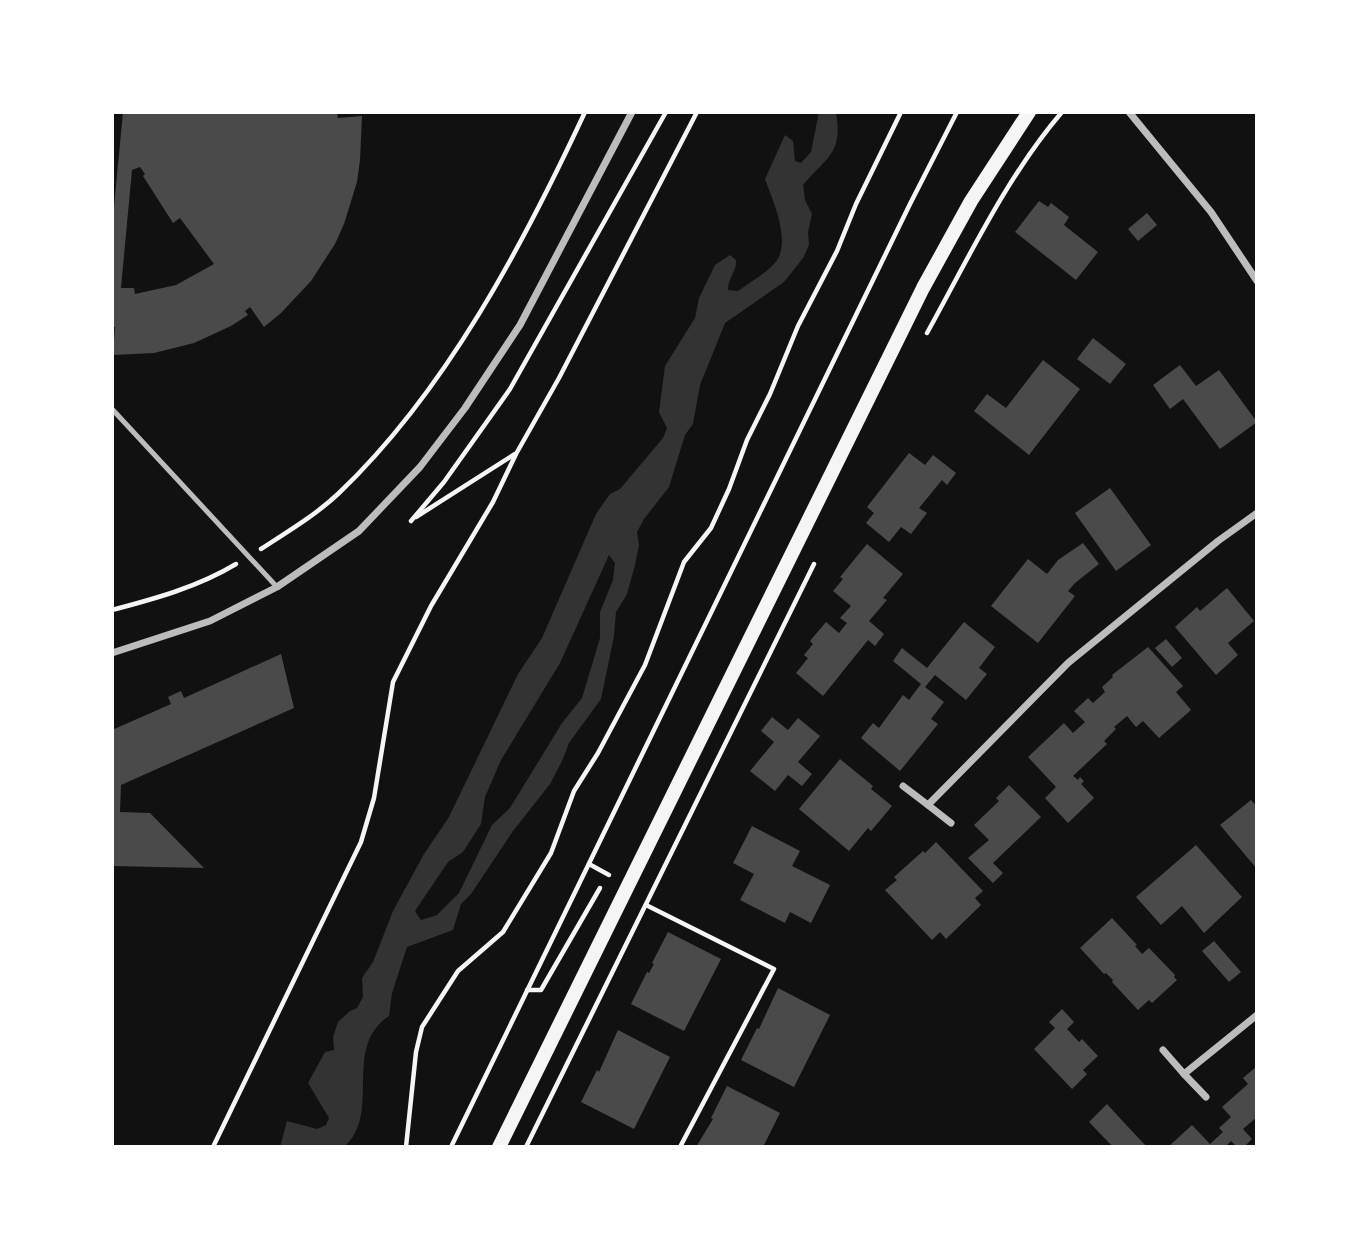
<svg xmlns="http://www.w3.org/2000/svg" width="1369" height="1259" font-family="'Golos Text',sans-serif">
<rect width="100%" height="100%" fill="#111"/>
<!-- water -->
<path fill="#333" fill-rule="evenodd" d="M819,112H836C843,154 827,156 803,185L805,200L812,214L808,232L809,245L803,258L784,282L725,323L700,385L693,424L685,435L669,487L644,519L637,532L639,545L635,565L627,594L616,612L614,636L601,699L569,743L562,761L550,784L513,831L471,894L461,904L453,930L407,947L392,993L389,1016C341,1048 383,1113 344,1147H280L287,1121L317,1129L326,1125L329,1118L308,1083L325,1052L334,1050L333,1037L338,1022L350,1011L357,1008L363,997L362,978L373,962L393,911L424,854L449,817L518,674L542,638L596,514L610,494L620,489L663,438L667,428L659,412L665,366L695,318L699,298L715,265L730,255L736,260C737,272 728,277 728,290L738,291C749,283 764,275 774,264C793,244 773,201 765,179L785,135L793,141L795,161L801,163L811,152ZM609,555L615,563L613,580L600,612V638L582,698L562,723L510,808L492,825L459,893L437,915L421,920L415,911L448,862L463,852L481,824L485,797L501,760L560,663Z"/>
<!-- building -->
<g fill="#4a4a4a" fill-rule="evenodd">
<path d="M123,112H152L154,114L159,112H337L338,118L362,116L360,160L357,182L344,224L335,244L311,281L281,313L264,327L250,307L245,311L248,315L231,326L194,343L154,353L113,355L115,327H112V207H114ZM140,167L145,174L143,176L173,223L180,218L214,264L176,285L135,294L134,288H121L132,170Z"/>
<polygon points="1039,201 1048,207 1051,203 1069,217 1064,225 1098,252 1076,280 1015,232"/>
<polygon points="1147,213 1157,225 1138,241 1128,229"/>
<polygon points="1093,338 1126,364 1110,384 1077,359"/>
<polygon points="1043,360 1080,389 1029,455 974,411 987,394 1006,408"/>
<polygon points="1180,365 1196,386 1219,370 1257,422 1220,449 1183,399 1170,409 1153,385"/>
<polygon points="909,453 925,465 933,455 956,473 947,485 942,480 919,508 927,513 911,534 901,527 889,542 866,523 874,513 867,507"/>
<polygon points="1110,488 1151,545 1116,571 1075,513"/>
<polygon points="1083,543 1099,564 1075,583 1068,591 1075,596 1038,643 991,606 1028,559 1047,574 1058,560"/>
<polygon points="867,544 903,574 883,598 887,600 869,621 884,634 875,646 868,640 823,696 796,673 808,658 804,655 813,644 810,641 826,622 839,633 847,623 840,618 851,606 833,591 843,579 840,577"/>
<polygon points="1227,588 1254,621 1228,643 1238,655 1216,675 1175,627 1197,607 1200,611"/>
<polygon points="964,622 995,647 979,668 987,674 966,700 935,675 925,687 944,702 931,719 938,724 900,771 861,738 873,723 879,728 903,695 909,700 921,684 893,661 902,648 927,668"/>
<polygon points="1166,639 1182,658 1172,667 1155,648"/>
<polygon points="1148,647 1183,686 1176,692 1191,710 1159,738 1143,721 1136,727 1127,716 1114,727 1116,729 1104,741 1107,744 1073,776 1078,780 1080,777 1084,781 1081,784 1094,798 1068,823 1045,798 1056,787 1028,757 1064,723 1073,733 1085,722 1074,711 1088,698 1093,703 1105,692 1102,687 1113,677 1112,675"/>
<polygon points="281,654 294,708 121,785 120,812 150,813 204,868 112,866 112,730 171,704 168,697 181,691 184,698"/>
<polygon points="772,717 788,730 798,718 820,736 798,762 812,774 802,786 788,775 775,791 750,771 774,742 761,731"/>
<polygon points="840,759 873,786 871,789 892,806 871,831 868,828 849,851 799,809"/>
<polygon points="1009,785 1041,817 993,863 1003,873 993,883 968,858 989,840 974,825 999,801 996,798"/>
<polygon points="1251,800 1257,807 1257,869 1220,825"/>
<polygon points="752,826 800,851 792,866 830,885 811,923 790,912 785,923 740,900 754,874 733,863"/>
<polygon points="936,842 983,891 975,898 981,905 946,939 940,932 932,940 885,890 897,880 894,877 923,851 925,853"/>
<polygon points="1196,845 1242,897 1204,933 1182,906 1161,925 1136,897"/>
<polygon points="1112,918 1137,945 1135,946 1142,954 1149,948 1175,975 1174,977 1177,980 1152,1003 1149,1000 1138,1010 1112,982 1113,980 1106,973 1104,974 1080,948"/>
<polygon points="668,932 721,959 684,1031 631,1004 647,972 649,973 654,964 652,963"/>
<polygon points="1214,941 1241,972 1229,982 1202,951"/>
<polygon points="778,988 830,1015 794,1087 741,1060 757,1028 759,1029"/>
<polygon points="1062,1009 1074,1022 1067,1029 1079,1042 1082,1039 1098,1056 1083,1070 1087,1074 1072,1089 1034,1049 1055,1028 1049,1022"/>
<polygon points="618,1030 670,1057 634,1129 581,1102 597,1070 599,1072"/>
<polygon points="1257,1066 1257,1117 1243,1129 1252,1139 1244,1147 1237,1147 1231,1141 1225,1147 1168,1147 1192,1125 1210,1144 1223,1132 1219,1128 1231,1117 1222,1107 1248,1084 1243,1078"/>
<polygon points="727,1086 780,1113 763,1147 696,1147 713,1119 711,1118"/>
<polygon points="1107,1104 1129,1128 1147,1147 1113,1147 1089,1122"/>
</g>
<g fill="none" stroke-linecap="round" stroke-linejoin="round">
<!-- path -->
<g stroke="#f5f5f5" stroke-width="4.5">
<path d="M927,333C968,259 1007,176 1062,112"/>
<polyline points="416,517 515,454"/>
<polyline points="411,521 444,482 510,389 666,112"/>
<path d="M261,549C287,532 316,515 339,493C446,391 523,245 585,112"/>
<path d="M112,610C154,599 198,587 236,564"/>
<polyline points="589,864 609,875"/>
<polyline points="646,905 774,969 680,1147"/>
<polyline points="527,990 541,990 600,888"/>
<polyline points="213,1147 361,842 374,798 393,682 431,606 493,502 516,454 559,378 697,112"/>
<polyline points="406,1147 416,1052 422,1027 458,971 503,932 551,853 574,791 598,753 645,665 684,562 711,528 729,489 747,440 770,394 798,326 837,251 856,204 901,112"/>
<polyline points="451,1147 910,204 957,112"/>
<polyline points="526,1147 814,564"/>
</g>
<!-- service -->
<polyline stroke="#bcbcbc" stroke-width="5" points="112,409 277,587"/>
<!-- minor -->
<g stroke="#bcbcbc" stroke-width="7">
<polyline points="1129,112 1211,212 1257,281"/>
<polyline points="112,653 210,621 277,587 359,531 420,467 465,408 520,325 632,112"/>
<polyline points="903,786 928,805 1068,663 1218,541 1257,513"/>
<polyline points="928,805 951,823"/>
<polyline points="1163,1050 1184,1074 1257,1015"/>
<polyline points="1184,1074 1206,1097"/>
</g>
<!-- secondary -->
<polyline stroke="#f5f5f5" stroke-width="14" points="499,1147 923,288 971,201 1029,112"/>
</g>
<!-- border -->
<rect width="1369" height="1259" fill="none" stroke="#ffffff" stroke-width="228"/>
</svg>
